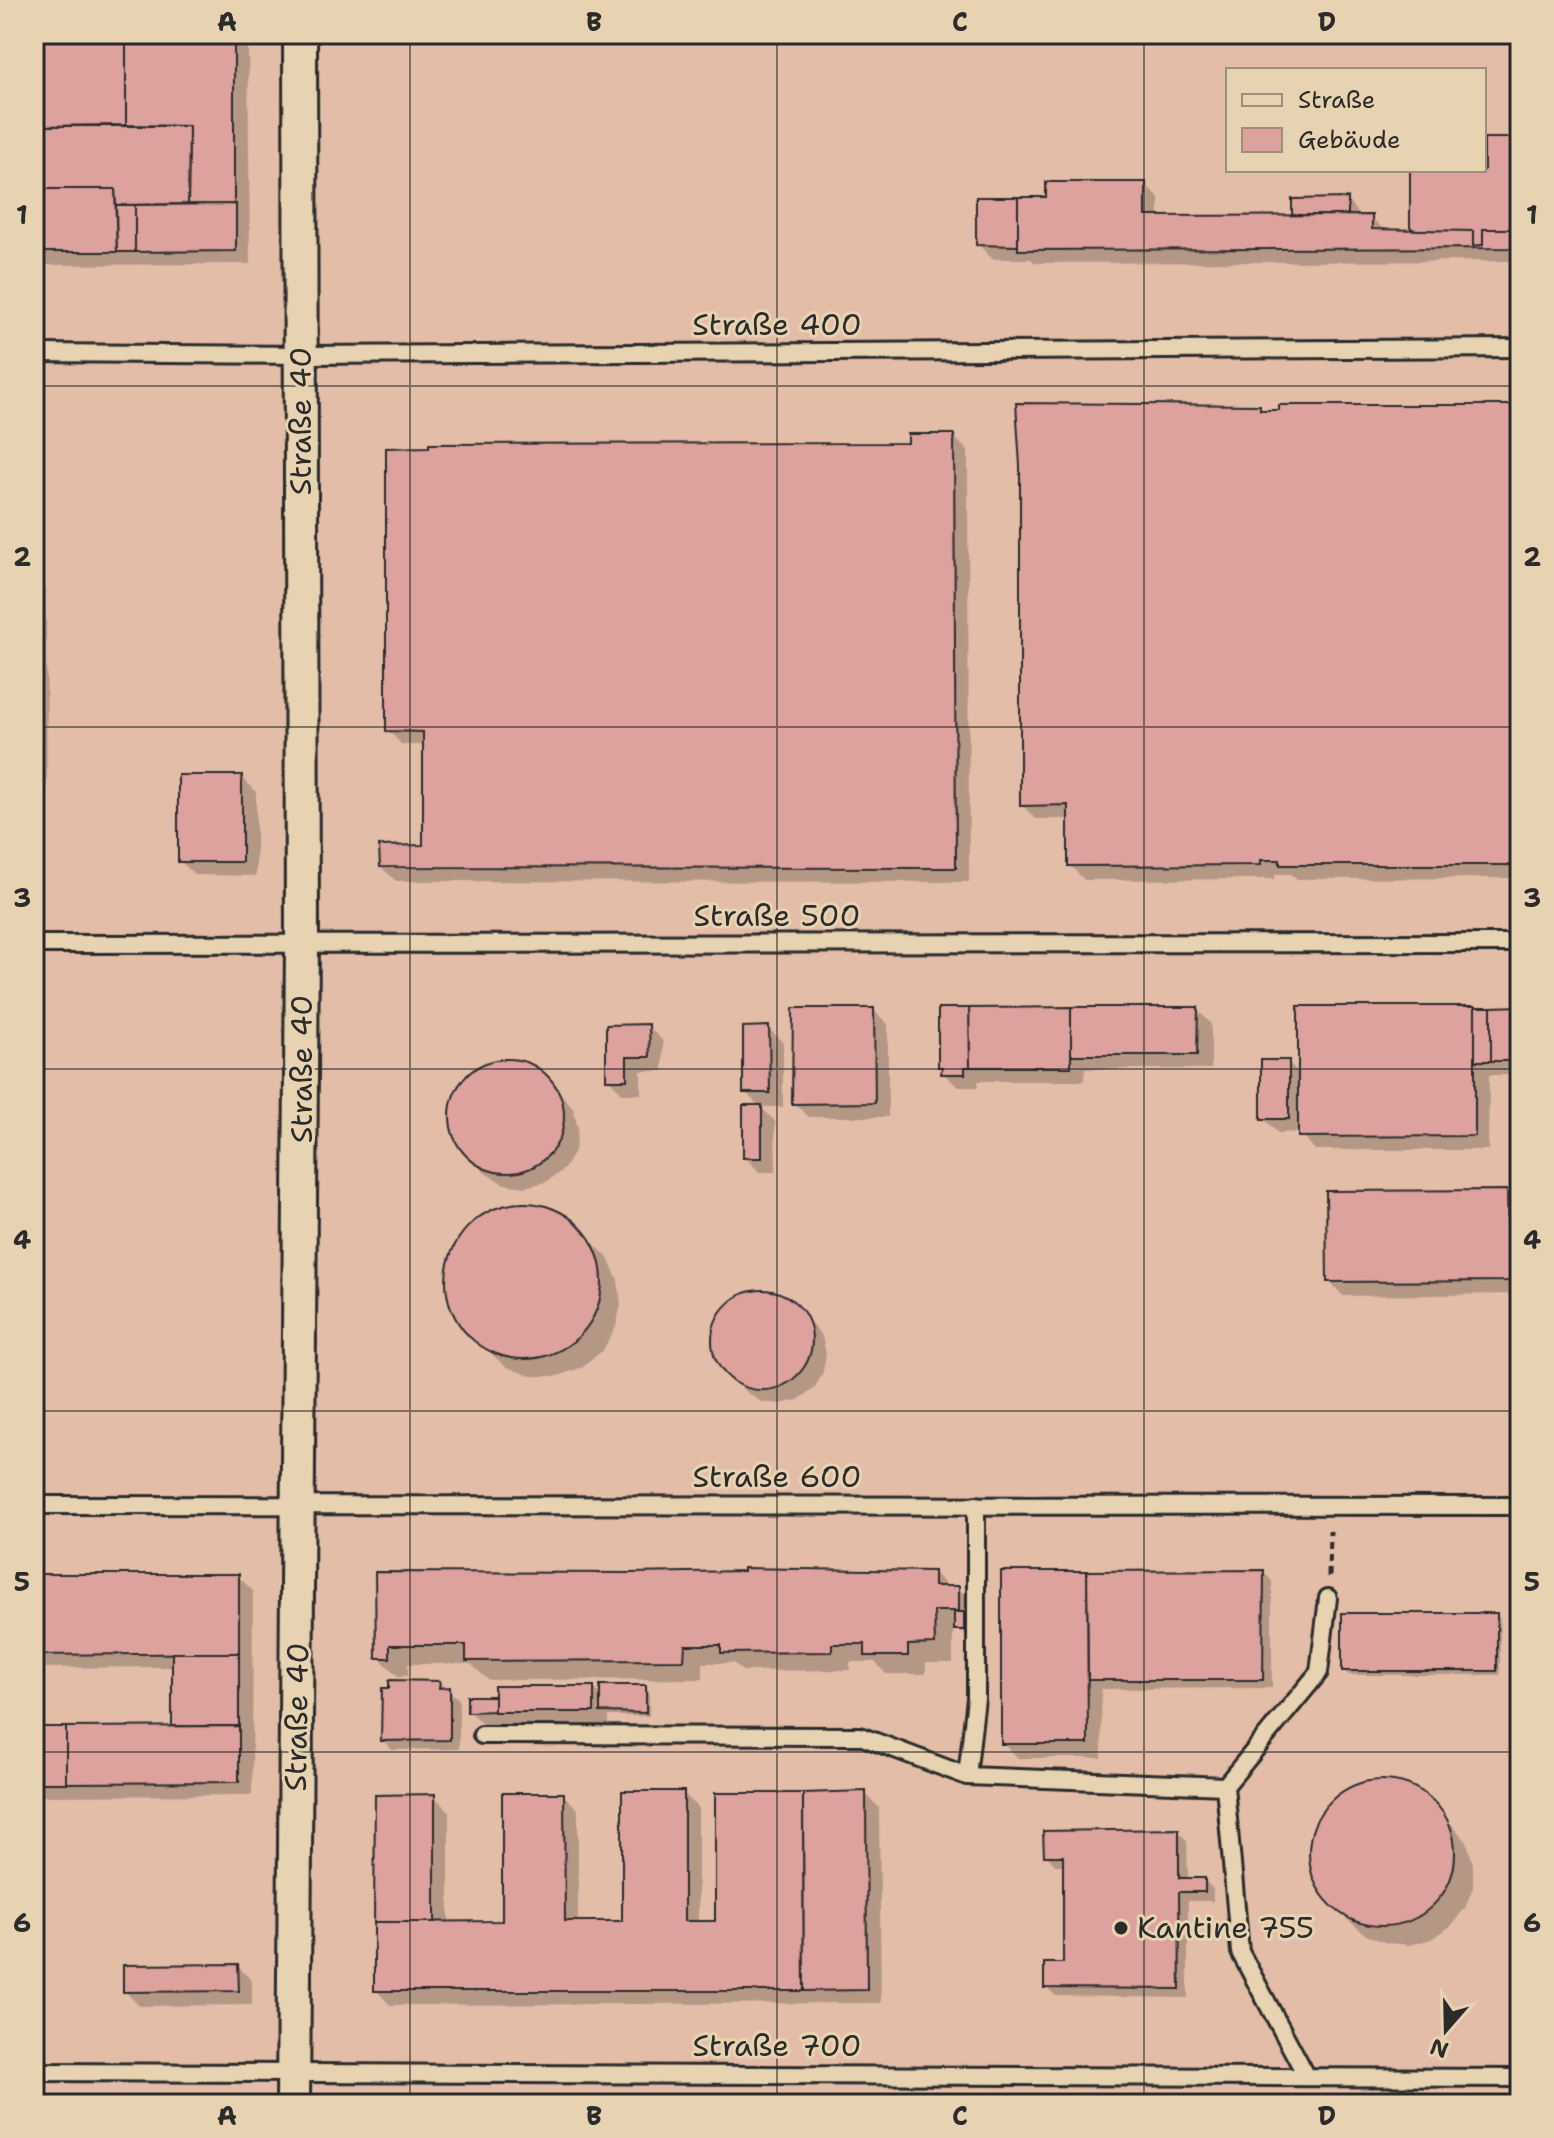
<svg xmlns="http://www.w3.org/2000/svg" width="1554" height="2138" font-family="'Shantell Sans',sans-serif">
<rect width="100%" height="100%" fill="#e5c9ad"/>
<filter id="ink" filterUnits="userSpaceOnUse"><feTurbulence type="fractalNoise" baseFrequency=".0125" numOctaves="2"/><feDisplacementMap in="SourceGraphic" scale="16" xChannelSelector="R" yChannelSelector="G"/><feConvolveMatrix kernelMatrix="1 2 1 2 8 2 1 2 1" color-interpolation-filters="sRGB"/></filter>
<g filter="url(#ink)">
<!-- built -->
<path fill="#e3bda8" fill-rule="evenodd" d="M34,34H1520V2104H34ZM1228,70H1484V170H1228Z"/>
<!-- shadow -->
<g fill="#0003">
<polygon points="34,34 256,34 248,34 250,264 34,265"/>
<polygon points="876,34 996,34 996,38 881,39"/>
<polygon points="1484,140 1520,140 1520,261 1035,263 1031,259 992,259 978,244 1048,199 1145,184 1159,198 1159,218 1294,217 1294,201 1347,200 1361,217 1371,217 1385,231 1412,229 1412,170 1484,170"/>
<polygon points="1259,407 1264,412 1517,407 1520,410 1520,878 1297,879 1291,874 1275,874 1275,879 1084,880 1070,865 1070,819 1036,819 1022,805"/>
<polygon points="953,436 968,451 969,882 396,881 381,867 425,847 425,745 402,745 388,730"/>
<polygon points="34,577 46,589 47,792 34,792"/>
<polygon points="241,777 256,792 256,876 195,875 180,861"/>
<polygon points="1520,1008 1520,1075 1489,1075 1488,1150 1315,1150 1300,1132 1278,1133 1263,1118 1288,1062 1300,1074"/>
<polygon points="1197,1009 1211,1024 1211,1069 1085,1069 1084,1081 978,1081 978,1087 958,1087 943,1073 940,1010"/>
<polygon points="873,1010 888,1024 888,1117 809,1117 794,1103"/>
<polygon points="648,1026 663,1041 663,1071 641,1071 641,1094 623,1094 608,1079"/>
<polygon points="768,1028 783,1042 783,1107 761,1107 775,1121 776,1172 759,1172 745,1157 760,1107 745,1092"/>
<polygon points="505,1061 526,1064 545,1075 573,1108 578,1129 575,1150 564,1169 546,1182 525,1187 504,1184 485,1173 457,1139 452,1118 456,1097 467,1079 484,1066"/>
<polygon points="1506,1192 1520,1206 1520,1294 1343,1296 1329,1281"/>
<polygon points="526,1204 550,1209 571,1221 608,1258 618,1280 621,1304 616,1327 603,1350 583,1367 558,1376 531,1376 506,1367 465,1330 452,1307 447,1281 452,1254 463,1233 481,1217 502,1207"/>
<polygon points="760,1292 779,1295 795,1305 822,1336 826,1354 823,1372 814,1389 798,1400 780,1404 761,1402 745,1391 719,1361 714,1342 717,1324 727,1308 742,1297"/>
<polygon points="1263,1572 1272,1581 1272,1688 1101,1689 1102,1758 1018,1758 1003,1743 1003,1573"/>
<polygon points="934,1573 949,1588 958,1588 977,1607 977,1629 968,1629 968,1634 953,1629 953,1663 926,1663 926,1674 886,1674 875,1662 850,1662 850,1670 742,1671 734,1663 703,1663 703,1679 488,1680 471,1664 408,1664 408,1676 398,1676 378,1657 377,1574"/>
<polygon points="34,1576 238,1576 253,1591 252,1795 34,1796 34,1729 174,1729 174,1667 34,1668"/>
<polygon points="1496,1615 1500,1619 1500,1675 1349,1675 1344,1671"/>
<polygon points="439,1683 459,1699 459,1749 392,1750 383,1740"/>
<polygon points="645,1687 649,1691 649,1716 608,1716 608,1726 483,1725 469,1711 496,1698 594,1688 602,1696"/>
<polygon points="1387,1783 1411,1788 1432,1802 1467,1842 1473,1864 1473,1887 1465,1908 1451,1926 1432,1939 1410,1945 1387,1943 1366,1935 1348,1920 1328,1900 1317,1880 1311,1858 1313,1835 1324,1813 1341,1795 1363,1785"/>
<polygon points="683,1793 698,1807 698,1923 717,1923 865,1793 879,1808 881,2003 390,2005 376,1990 434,1796 449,1811 449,1924 504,1923 563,1795 578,1809 578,1923 624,1923"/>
<polygon points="1178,1831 1187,1841 1188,1880 1204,1880 1213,1889 1213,1901 1188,1901 1188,1998 1056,1996 1046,1987 1065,1965 1065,1865 1055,1865 1046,1855"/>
<polygon points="238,1966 252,1981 252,2005 139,2006 125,1991"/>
</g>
<!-- building -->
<g fill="#dda29e" stroke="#2b2b2b" stroke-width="2">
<polygon points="34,34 126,34 126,125 34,126"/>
<polygon points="126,34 234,34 234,205 188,204 189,126 126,125"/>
<polygon points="34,126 189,126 188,204 116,205 115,189 34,189"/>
<polygon points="1484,138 1520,138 1520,229 1483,229 1483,245 1473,246 1473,231 1415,231 1410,227 1410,170 1484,170"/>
<polygon points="1046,182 1146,182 1146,216 1372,215 1372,229 1473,231 1473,246 1483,245 1483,229 1520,229 1520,248 1018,250 1018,197 1046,197"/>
<polygon points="34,189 115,189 117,252 34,252"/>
<polygon points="976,197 1018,197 1018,246 976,245"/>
<polygon points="1348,198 1348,215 1292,215 1292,199"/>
<polygon points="236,204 236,251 135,252 135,205"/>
<polygon points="116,205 135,205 135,252 117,252"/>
<polygon points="1016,403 1260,405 1260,410 1279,410 1279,405 1517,405 1518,865 1280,865 1280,860 1261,860 1261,865 1068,866 1068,805 1020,806 1020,466"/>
<polygon points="908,434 954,434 956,868 380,867 379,846 423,845 423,732 386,731 386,448 429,447 429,444 908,443"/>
<rect x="178" y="775" width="64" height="87"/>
<polygon points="1298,1006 1475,1006 1475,1136 1298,1137"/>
<polygon points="1520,1006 1520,1061 1491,1061 1491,1007"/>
<polygon points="1071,1007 1198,1007 1197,1055 1071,1055"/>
<polygon points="1071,1007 1071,1067 970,1067 969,1008"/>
<rect x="1475" y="1007" width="16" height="54"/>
<polygon points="793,1008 874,1008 875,1103 792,1104"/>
<polygon points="938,1008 969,1008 970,1067 965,1067 965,1074 941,1074 942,1067 938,1067"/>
<polygon points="649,1024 650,1057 627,1057 627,1080 606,1080 606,1025"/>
<polygon points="769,1026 770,1093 743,1093 743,1027"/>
<circle cx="507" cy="1116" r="57"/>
<rect x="1261" y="1060" width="28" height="59"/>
<rect x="743" y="1105" width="19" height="53"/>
<polygon points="1507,1190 1508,1246 1520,1247 1520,1281 1327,1282 1326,1191"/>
<circle cx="524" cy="1281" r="78"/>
<circle cx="762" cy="1340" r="50"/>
<polygon points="743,1568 934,1571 934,1586 959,1586 959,1611 934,1611 935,1644 908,1645 908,1656 865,1656 865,1644 832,1644 832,1652 721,1653 721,1645 685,1645 684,1660 466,1661 466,1645 390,1645 390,1658 376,1658 375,1572 631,1573 743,1571"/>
<polygon points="1264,1570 1263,1680 1088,1680 1087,1571"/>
<polygon points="1001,1571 1087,1571 1088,1744 1001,1744"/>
<polygon points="34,1574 239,1574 239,1653 34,1655"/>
<rect x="954" y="1612" width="10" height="18"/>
<rect x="1342" y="1613" width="155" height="58"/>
<rect x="172" y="1653" width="67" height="73"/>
<polygon points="389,1680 440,1681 439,1688 450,1687 450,1740 381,1741 382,1688 389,1688"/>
<polygon points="600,1685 646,1685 646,1713 600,1712"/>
<rect x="494" y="1686" width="100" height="26"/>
<polygon points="467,1696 494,1696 494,1711 467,1712"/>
<polygon points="239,1726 239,1782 66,1783 66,1727"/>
<rect x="34" y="1727" width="32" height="56"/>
<circle cx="1382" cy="1853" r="73"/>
<polygon points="622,1791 684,1791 684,1921 715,1921 715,1793 803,1793 804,1991 374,1991 374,1922 502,1921 502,1793 564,1793 565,1921 622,1921"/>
<polygon points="866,1791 867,1990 804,1991 803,1793"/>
<polygon points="435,1794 435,1922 374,1922 375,1795"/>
<polygon points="1179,1829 1179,1878 1205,1878 1205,1892 1179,1892 1180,1989 1044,1988 1044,1963 1063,1963 1063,1856 1044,1856 1043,1831"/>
<polygon points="238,1964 239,1991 123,1992 123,1965"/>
</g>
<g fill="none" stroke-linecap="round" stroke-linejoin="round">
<defs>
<g id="lane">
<polyline points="34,353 301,355 1520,348"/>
<polyline points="34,944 1520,943"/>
<polyline points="34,1505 1520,1506"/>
<polyline points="976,1505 976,1698 967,1776 1225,1786 1240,1952 1307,2077"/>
<polyline points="482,1735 860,1736 967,1776"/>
<polyline points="1225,1786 1319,1672 1328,1598"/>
<polyline points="34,2072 1520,2078"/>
</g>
<polyline id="street" points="293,2104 302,944 300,34"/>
</defs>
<!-- lane casing -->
<use href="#lane" stroke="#2b2b2b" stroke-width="22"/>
<!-- street casing -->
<use href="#street" stroke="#2b2b2b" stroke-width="38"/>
<!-- path -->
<polyline stroke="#2b2b2b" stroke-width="5" stroke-dasharray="8 6" stroke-linecap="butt" points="1329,1577 1330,1531"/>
<!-- lane -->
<use href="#lane" stroke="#e7d3b1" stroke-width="16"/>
<!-- street -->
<use href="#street" stroke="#e7d3b1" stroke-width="32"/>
</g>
</g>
<!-- grid -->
<path fill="none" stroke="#2b2b2b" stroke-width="2" stroke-opacity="0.55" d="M410,34V2104M777,34V2104M1144,34V2104M34,386H1520M34,727H1520M34,1069H1520M34,1411H1520M34,1752H1520"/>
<!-- markers -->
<circle fill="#2b2b2b" stroke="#e7d3b1" stroke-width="3" cx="1121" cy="1928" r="8"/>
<g text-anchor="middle" stroke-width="6" stroke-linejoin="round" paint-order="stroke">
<!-- street labels -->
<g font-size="30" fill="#2b2b2b" stroke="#e7d3b1">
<text x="777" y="335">Straße 400</text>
<text transform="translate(301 421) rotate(-90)" y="10">Straße 40</text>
<text x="777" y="926">Straße 500</text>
<text transform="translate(302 1069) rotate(-90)" y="10">Straße 40</text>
<text x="777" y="1487">Straße 600</text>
<text transform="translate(297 1717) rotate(-89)" y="10">Straße 40</text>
<text x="777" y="2056">Straße 700</text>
</g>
<!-- poi labels -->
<g font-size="30" fill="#2b2b2b" stroke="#e7d3b1" text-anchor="start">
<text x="1137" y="1938">Kantine 755</text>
</g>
</g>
<!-- margin -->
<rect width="1554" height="2138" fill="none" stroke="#e7d3b1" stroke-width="88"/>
<!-- legend -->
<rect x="1226" y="68" width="260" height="104" fill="#e7d3b1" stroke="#9c907b" stroke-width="2"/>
<rect x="1242" y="94" width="40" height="12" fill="#e7d3b1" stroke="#9c907b" stroke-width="2"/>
<text x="1298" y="108" font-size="24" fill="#2b2b2b">Straße</text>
<rect x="1242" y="128" width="40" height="24" fill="#dda29e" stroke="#9c907b" stroke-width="2"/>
<text x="1298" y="148" font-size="24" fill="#2b2b2b">Gebäude</text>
<!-- north arrow -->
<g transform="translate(1446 2030) rotate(200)" stroke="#e7d3b1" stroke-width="6" paint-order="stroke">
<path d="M0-6L14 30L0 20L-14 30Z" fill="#2b2b2b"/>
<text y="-12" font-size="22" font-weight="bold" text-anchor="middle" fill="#2b2b2b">N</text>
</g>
<rect x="44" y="44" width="1466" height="2050" fill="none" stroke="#2b2b2b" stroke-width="3"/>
<g font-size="26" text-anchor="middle" font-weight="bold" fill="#2b2b2b">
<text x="227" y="31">A</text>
<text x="594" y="31">B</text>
<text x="960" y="31">C</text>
<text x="1327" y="31">D</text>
<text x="22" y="224">1</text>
<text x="1532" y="224">1</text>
<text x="22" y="566">2</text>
<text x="1532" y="566">2</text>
<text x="22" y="907">3</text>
<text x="1532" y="907">3</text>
<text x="22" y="1249">4</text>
<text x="1532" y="1249">4</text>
<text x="22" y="1591">5</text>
<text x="1532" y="1591">5</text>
<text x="22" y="1932">6</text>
<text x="1532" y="1932">6</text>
<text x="227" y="2125">A</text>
<text x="594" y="2125">B</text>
<text x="960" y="2125">C</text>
<text x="1327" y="2125">D</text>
</g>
</svg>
